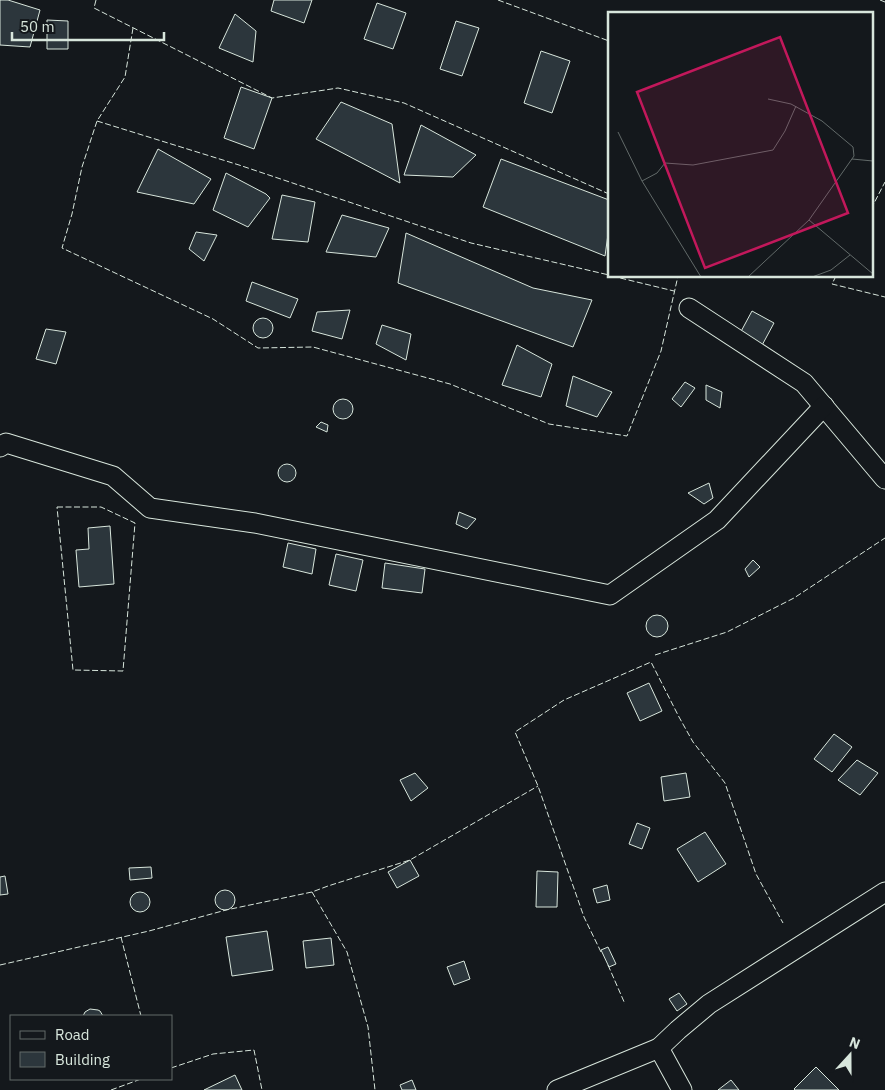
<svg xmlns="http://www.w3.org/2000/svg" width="885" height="1090" font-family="'IBM Plex Sans',sans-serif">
<rect width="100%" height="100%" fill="#14181c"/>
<!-- building -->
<g fill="#2c363c" stroke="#d8e6dc">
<polygon points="0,0 8,0 40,10 30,47 0,45"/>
<polygon points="274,0 312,0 304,23 271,11"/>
<polygon points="377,3 406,13 393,49 364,39"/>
<polygon points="235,14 256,31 253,62 219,48"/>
<polygon points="47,20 68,21 68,49 47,49"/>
<polygon points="456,21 479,28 462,76 440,69"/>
<polygon points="541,51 570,61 552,113 524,103"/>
<polygon points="241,87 272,98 254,149 224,138"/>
<polygon points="341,102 392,124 400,183 316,139"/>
<polygon points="421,125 476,155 453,177 404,175"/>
<polygon points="158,149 211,179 194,204 137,192"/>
<polygon points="501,159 609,200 609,227 605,256 483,207"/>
<polygon points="226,173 266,194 270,198 248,227 213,210"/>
<polygon points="282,195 315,202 308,242 272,239"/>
<polygon points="342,215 389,228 376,257 326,252"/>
<polygon points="196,232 217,235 204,261 189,249"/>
<polygon points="406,233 533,288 592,300 573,347 398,283"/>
<polygon points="252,282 298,299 290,318 246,301"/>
<polygon points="350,310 342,339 312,331 317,312"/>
<polygon points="752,311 774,323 760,349 738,337"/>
<circle cx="263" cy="328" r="10"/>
<polygon points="382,325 411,334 406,360 376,344"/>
<polygon points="46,329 66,332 56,364 36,359"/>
<polygon points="517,345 552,364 541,397 502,385"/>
<polygon points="573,376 612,392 597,417 566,406"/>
<polygon points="685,382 695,388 681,407 672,399"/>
<polygon points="706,385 722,392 720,408 706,400"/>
<circle cx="343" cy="409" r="10"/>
<polygon points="321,422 328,425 327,432 316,427"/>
<circle cx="287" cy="473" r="9"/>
<polygon points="709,483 713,498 704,504 688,493"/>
<polygon points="459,512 476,519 467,529 456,524"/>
<polygon points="110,526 114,584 79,587 76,550 89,549 88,528"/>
<polygon points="288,543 316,549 312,574 283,567"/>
<polygon points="336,554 363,560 356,591 329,585"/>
<polygon points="753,560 760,567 749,577 745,569"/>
<polygon points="385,563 425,569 422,593 382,588"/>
<circle cx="657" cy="626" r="11"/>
<polygon points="649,683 662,711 640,721 627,693"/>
<polygon points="834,734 852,747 832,772 814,759"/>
<polygon points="857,760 878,773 860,795 838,780"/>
<polygon points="415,773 428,788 411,801 400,780"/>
<polygon points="686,773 690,797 664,801 661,777"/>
<polygon points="637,823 650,828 642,849 629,844"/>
<polygon points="705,832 726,864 698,882 677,849"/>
<polygon points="410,860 419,876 397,888 388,872"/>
<polygon points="151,867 152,878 130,880 129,868"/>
<polygon points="537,871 558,872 557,907 536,907"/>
<polygon points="5,876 8,894 0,895 0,877"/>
<polygon points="607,885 610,900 597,903 593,889"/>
<circle cx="225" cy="900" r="10"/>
<circle cx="140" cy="902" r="10"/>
<polygon points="267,931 273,970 232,976 226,937"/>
<polygon points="331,938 334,965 306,968 303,941"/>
<polygon points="608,947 616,964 609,967 601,950"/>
<polygon points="464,961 470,979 454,985 447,967"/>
<polygon points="679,993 687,1004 677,1011 669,999"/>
<polygon points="90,1009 98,1010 100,1011 103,1016 83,1016 85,1012"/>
<polygon points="816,1067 839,1090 795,1090 794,1089"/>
<polygon points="235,1075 242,1090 204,1090"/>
<polygon points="412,1080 416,1090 402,1090 400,1085"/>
<polygon points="731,1080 739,1090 718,1090"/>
</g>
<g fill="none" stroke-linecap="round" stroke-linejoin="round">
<defs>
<g id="minor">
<polyline points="689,308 804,383 885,479"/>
<polyline points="0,447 6,443 113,476 150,508 255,523 610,595 717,520 824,406"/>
<polyline points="557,1090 659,1048"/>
<polyline points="682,1090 659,1048 678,1030 709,1004 885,892"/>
</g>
</defs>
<!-- minor casing -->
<use href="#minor" stroke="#d8e6dc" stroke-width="21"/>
<!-- minor -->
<use href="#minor" stroke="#14181c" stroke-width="19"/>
<!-- fence -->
<g stroke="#d8e6dc" stroke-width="1" stroke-dasharray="6 2.5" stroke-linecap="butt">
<polyline points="96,0 94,8 272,98 338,88 404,103 609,194"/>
<polyline points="498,0 609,41"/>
<polyline points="880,0 885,2"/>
<polyline points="133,28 125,77 97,121 82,167 72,214 62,248 213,319 258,348 313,347 450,384 549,424 627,436 661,351 678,276"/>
<polyline points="97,121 239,165 471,243 609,275"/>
<polyline points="871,209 885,182"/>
<polyline points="612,276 674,291"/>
<polyline points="836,276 832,284 885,297"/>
<polygon points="57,507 101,507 135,523 123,671 73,670"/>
<polyline points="655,655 727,632 794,598 885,538"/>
<polyline points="312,892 347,952 368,1027 375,1090"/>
<polyline points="121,937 141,1016"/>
<polyline points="601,952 584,917 538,786 515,732 564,700 651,662 679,717 693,742 725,783 756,874 783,923"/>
<polyline points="0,965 149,931 226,910 312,892 328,886 410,860 538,786"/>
<polyline points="608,965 625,1004"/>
<polyline points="171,1068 213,1054 254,1050 262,1090"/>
<polyline points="111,1090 141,1079"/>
</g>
</g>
<!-- overview -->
<g transform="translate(608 12)">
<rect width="265" height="265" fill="#14181c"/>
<path fill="none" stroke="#626a69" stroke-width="1" d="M160,87L183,92L214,109L245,135L246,144L201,208L265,262M10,120L34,169L49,161L57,151L85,153L165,138L177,119L188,94M244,147L265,149M34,169L93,265M140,265L201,208M204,265L223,258L242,243"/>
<path fill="#c2185b" fill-opacity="0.15" stroke="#c2185b" stroke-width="2.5" d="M172,25L240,201L97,256L29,80Z"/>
<rect width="265" height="265" fill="none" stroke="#d8e6dc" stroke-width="2.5"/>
</g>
<!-- legend -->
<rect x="10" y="1015" width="162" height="65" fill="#14181c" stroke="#626a69"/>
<rect x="20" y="1031" width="25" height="8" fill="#14181c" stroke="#626a69"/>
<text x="55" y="1040" font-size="15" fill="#d8e6dc">Road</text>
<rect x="20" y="1052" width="25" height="15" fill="#2c363c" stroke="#626a69"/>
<text x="55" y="1065" font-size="15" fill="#d8e6dc">Building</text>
<!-- north arrow -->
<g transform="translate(850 1055) rotate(21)" stroke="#14181c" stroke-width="4" paint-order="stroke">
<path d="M0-4L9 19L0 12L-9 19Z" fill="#d8e6dc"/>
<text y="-8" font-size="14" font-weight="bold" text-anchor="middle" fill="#d8e6dc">N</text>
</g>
<!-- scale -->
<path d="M12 32v8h152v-8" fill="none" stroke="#d8e6dc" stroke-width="2.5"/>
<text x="20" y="32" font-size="15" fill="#d8e6dc" stroke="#14181c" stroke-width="4" paint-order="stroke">50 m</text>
</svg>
